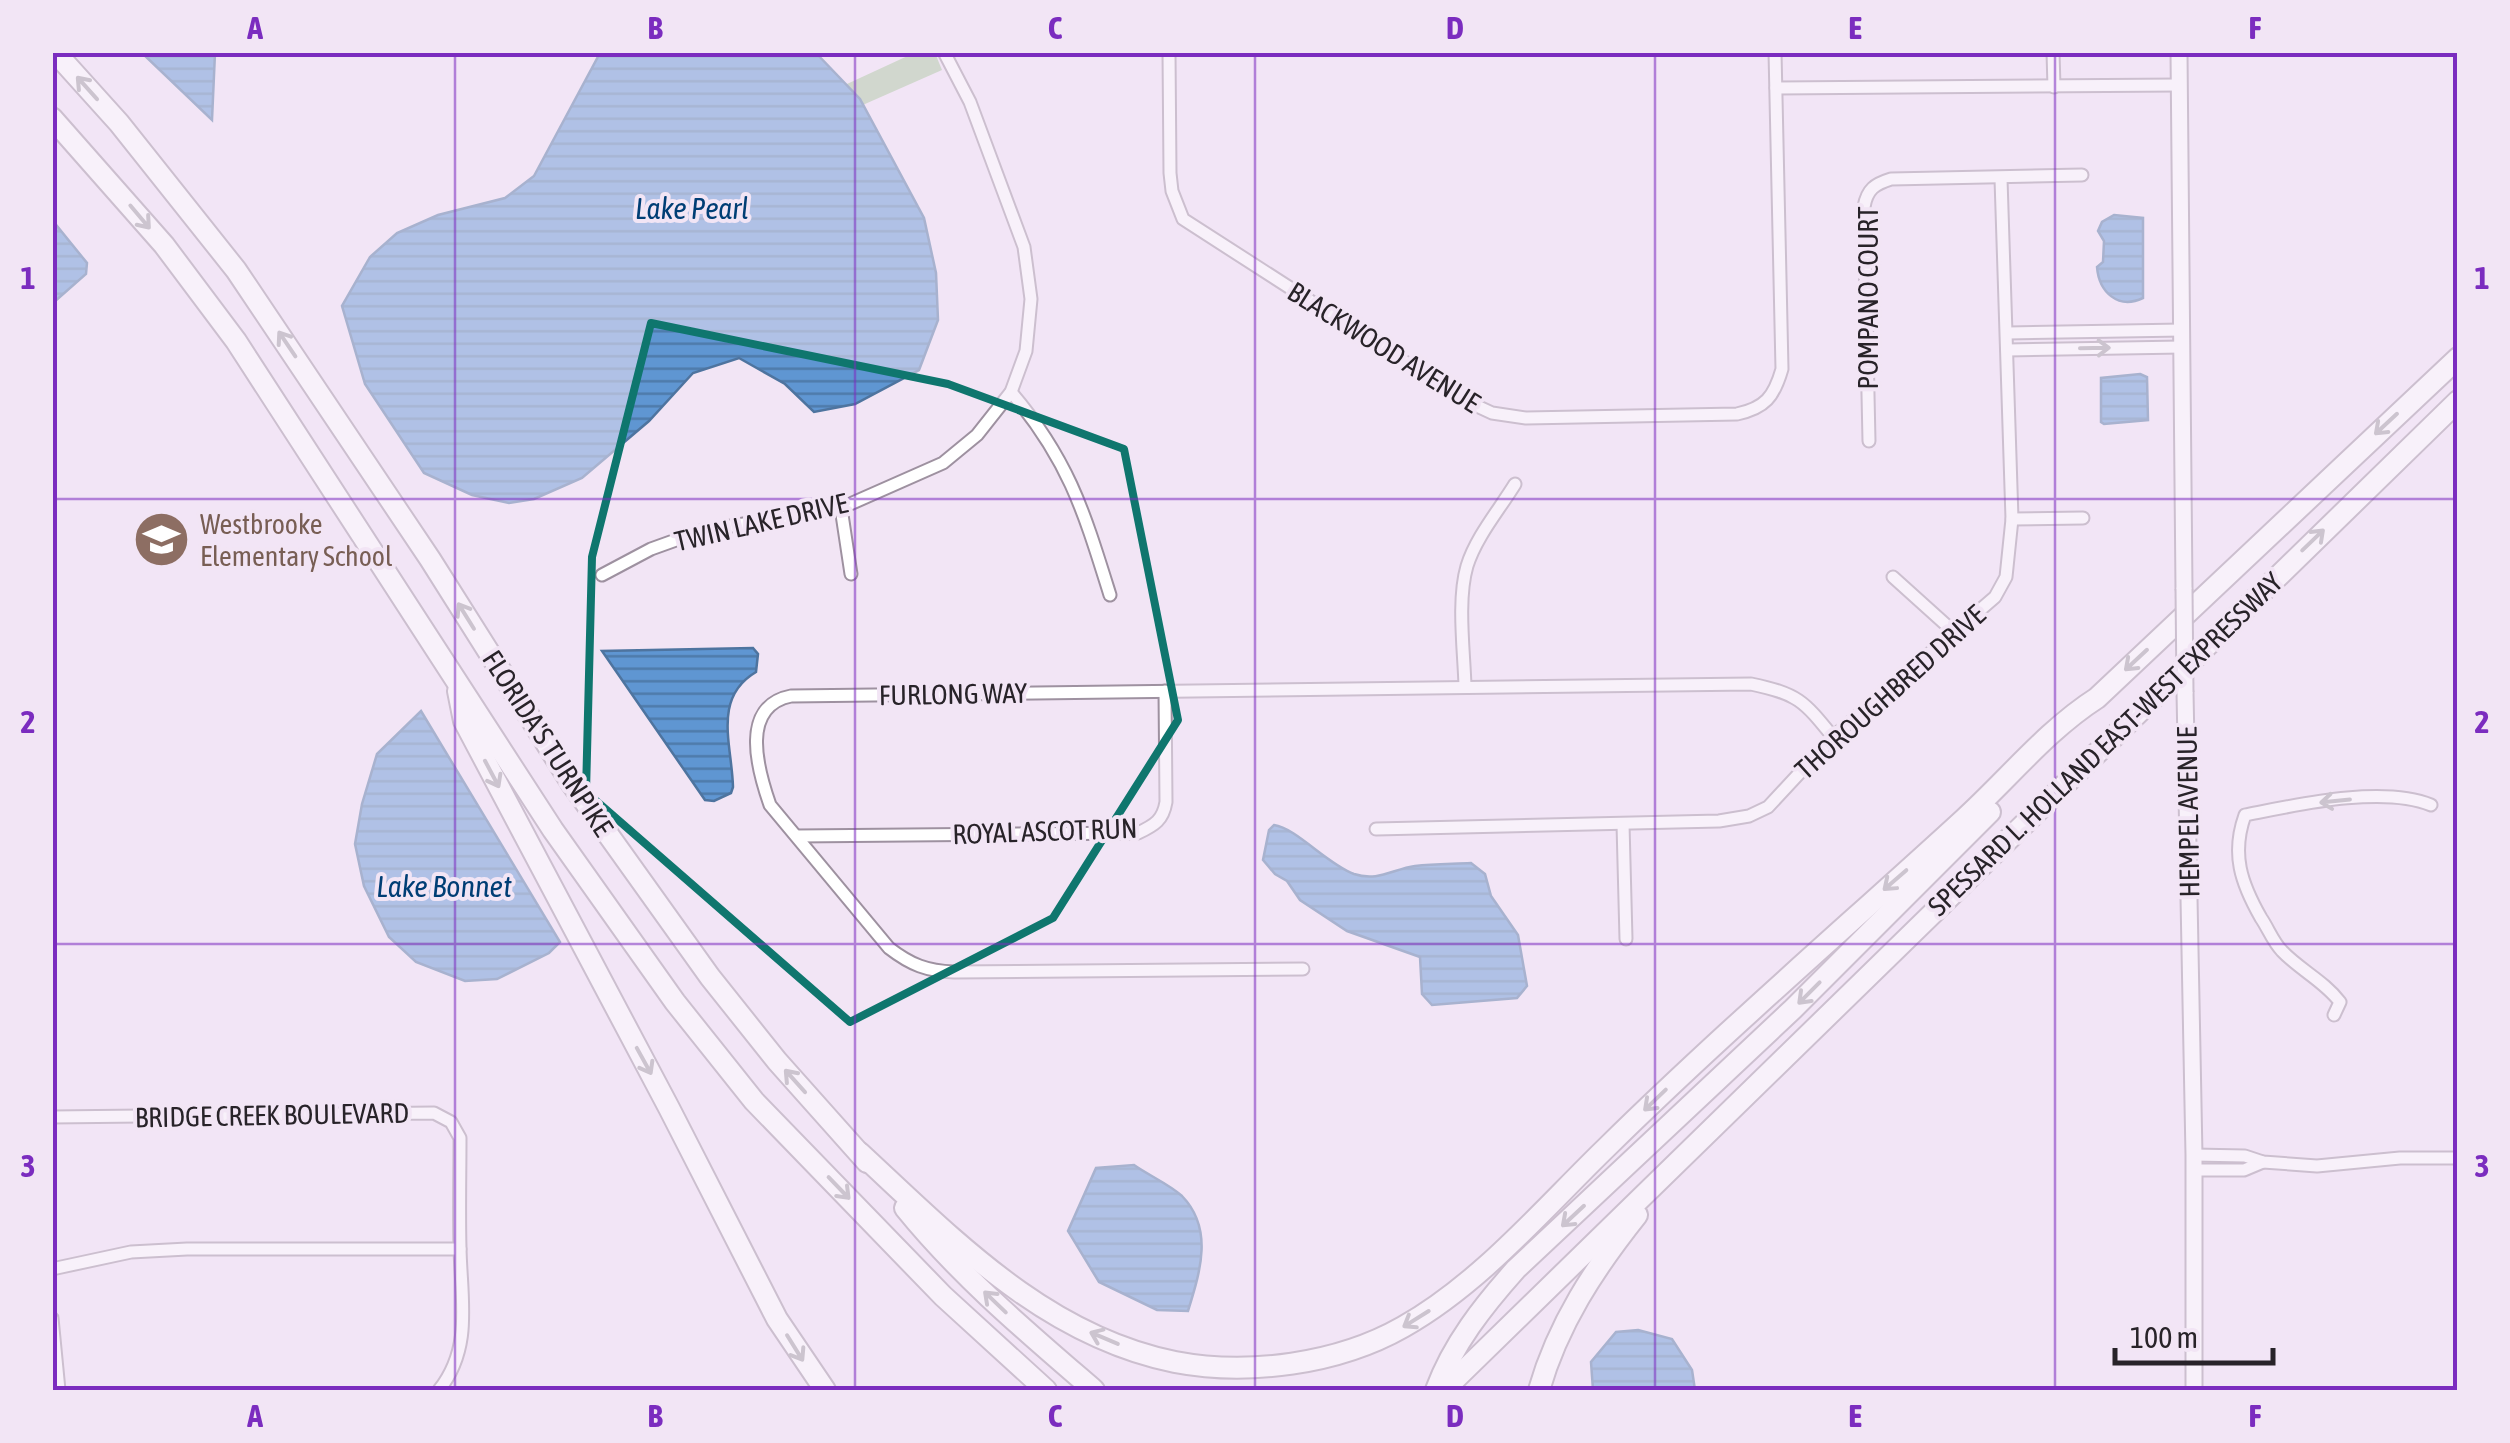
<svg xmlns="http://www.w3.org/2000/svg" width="2510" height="1443" font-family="'Asap Condensed',sans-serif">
<defs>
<pattern id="water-rules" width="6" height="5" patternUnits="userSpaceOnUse" patternTransform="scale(2.5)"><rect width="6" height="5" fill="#5f96d2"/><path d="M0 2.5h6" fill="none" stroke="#4e7aaa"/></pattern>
</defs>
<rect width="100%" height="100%" fill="#f2e5f5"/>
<!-- green -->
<polygon fill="#a8c69d" points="914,53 935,53 942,70 831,119 821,96"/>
<!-- water -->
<g fill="url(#water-rules)" stroke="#4e749f" stroke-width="2.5">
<polygon points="142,53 215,53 212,120"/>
<polygon points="816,53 860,99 924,218 936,273 938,320 919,370 855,404 814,412 785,384 739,358 693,373 649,421 582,478 534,499 509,503 472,495 424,473 365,384 342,306 370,257 397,233 438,215 505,198 534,176 600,53"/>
<path d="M2114,215L2143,218V298C2118,310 2099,292 2097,267L2103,262L2104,241L2098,231L2102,222Z"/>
<polygon points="53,221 87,263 86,274 53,303"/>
<polygon points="2140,374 2147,377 2148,420 2104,424 2101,422 2101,378"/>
<path d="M753,648L758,654L756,672C712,698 732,745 733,787L731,793L714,801L705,800L602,651Z"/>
<polygon points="421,711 560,942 549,953 497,979 465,981 416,962 389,937 364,886 355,844 362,804 377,754"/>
<path d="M1274,825C1296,828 1327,864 1354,874C1378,882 1393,869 1415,866C1434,864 1453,864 1471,863L1485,874L1491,896L1518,935L1527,986L1517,998L1432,1005L1422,994L1420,957L1347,931L1300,900L1287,881L1275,874L1263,860L1269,830Z"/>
<path d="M1134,1165C1148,1175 1169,1184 1182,1196C1214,1229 1200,1272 1188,1311L1157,1310L1099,1282L1068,1231L1096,1168Z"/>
<polygon points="1638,1330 1672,1339 1692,1370 1695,1390 1593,1390 1591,1362 1616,1332"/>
</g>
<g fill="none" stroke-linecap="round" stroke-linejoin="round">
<defs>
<g id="street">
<path d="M1169,52L1170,173L1172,191L1183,219L1464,400L1492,413L1526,418L1737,414C1765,408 1774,397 1782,369L1775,52"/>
<polyline points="2053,52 2054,87"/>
<polyline points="1776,88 2179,85"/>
<polyline points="2008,333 2182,330"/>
<polyline points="2007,350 2182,347"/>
<path d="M1011,392C1069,460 1084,512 1110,595"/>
<path d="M1869,441L1864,207C1867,189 1875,184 1891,179L2082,175"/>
<polyline points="841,508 851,574"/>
<polyline points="2012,519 2083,518"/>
<polyline points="602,575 651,549 701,531 841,508 943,463 977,435 1011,392 1026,351 1031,299 1024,247 970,102 944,52"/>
<polyline points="1893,577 1954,632"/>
<path d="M1465,686C1464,651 1457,600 1467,566C1476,537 1499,510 1515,484"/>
<polyline points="1623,824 1626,939"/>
<polyline points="1376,829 1719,821 1749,816 1768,807 1833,737 1995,597 2006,577 2012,519 2001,179"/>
<path d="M797,836L1138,833C1155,825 1163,820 1166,802L1165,691"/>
<path d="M1303,969L954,972C927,971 911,965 889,948L770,805C757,768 740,706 791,696L1751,684C1798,694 1803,700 1833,737"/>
<path d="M2334,1015L2340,1002C2324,981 2300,970 2282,951C2273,942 2268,928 2261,918C2241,883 2231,854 2245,815C2296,805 2382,785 2431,805"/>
<path d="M52,1117L434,1113L451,1122L460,1138C460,1174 459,1211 460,1248C461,1299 473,1347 439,1390"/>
<polyline points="2194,1155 2245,1156 2263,1162 2317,1166 2400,1158 2458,1158"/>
<polyline points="2194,1170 2244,1170 2263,1162"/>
<polyline points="52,1269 131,1252 187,1249 460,1249"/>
<polyline points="52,1318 59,1390"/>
</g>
<g id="secondary">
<polyline points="2179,52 2184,589"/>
<polyline points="2185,692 2194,1155 2194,1390"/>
</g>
<g id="highway">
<polyline points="55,52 119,123 236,270 430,559 572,784 710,977 777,1061 867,1162"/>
<polyline points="52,118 164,245 236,341 553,830 675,1002 754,1101 943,1296 1046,1390"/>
<polyline points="458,691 464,721 669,1108 777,1319 825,1390"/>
<path d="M860,1153C953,1239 1045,1336 1175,1362C1248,1376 1338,1364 1403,1327C1481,1283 1543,1209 1607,1147C1723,1033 1845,928 1964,819C2008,779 2047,730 2097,698L2458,358"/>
<path d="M905,1208C960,1276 1028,1333 1094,1390"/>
<path d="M1436,1390C1453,1344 1483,1306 1516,1269L1793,1009L1990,812"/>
<polyline points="1444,1390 2458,401"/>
<path d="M1539,1390C1558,1324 1594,1269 1637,1215"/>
</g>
</defs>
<!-- street casing -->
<use href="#street" stroke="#9e91a0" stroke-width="15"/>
<!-- secondary casing -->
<use href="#secondary" stroke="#9e91a0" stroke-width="19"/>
<!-- highway casing -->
<use href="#highway" stroke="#9e91a0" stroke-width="24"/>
<!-- street -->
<use href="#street" stroke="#fff" stroke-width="11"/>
<!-- secondary -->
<use href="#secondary" stroke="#fff" stroke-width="15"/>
<!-- highway -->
<use href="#highway" stroke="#fff" stroke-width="20"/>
<defs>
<polyline id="secondary-bridge" points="2184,589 2185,692"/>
</defs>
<!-- secondary-bridge casing -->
<use href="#secondary-bridge" stroke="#9e91a0" stroke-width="19" stroke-linecap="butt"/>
<!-- secondary-bridge -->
<use href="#secondary-bridge" stroke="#fff" stroke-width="15"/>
</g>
<!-- one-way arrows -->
<defs><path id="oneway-shaft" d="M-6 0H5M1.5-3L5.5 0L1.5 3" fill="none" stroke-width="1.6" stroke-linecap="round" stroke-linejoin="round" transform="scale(2.5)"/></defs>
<g stroke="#9e9c9f">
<use href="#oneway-shaft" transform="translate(87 88) rotate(-132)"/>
<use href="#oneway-shaft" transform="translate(140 217) rotate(50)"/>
<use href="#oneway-shaft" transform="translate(287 344) rotate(-124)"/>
<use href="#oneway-shaft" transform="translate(2095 348) rotate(-1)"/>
<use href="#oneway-shaft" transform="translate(2386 424) rotate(137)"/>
<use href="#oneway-shaft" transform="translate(2313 540) rotate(-44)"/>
<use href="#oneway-shaft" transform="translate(466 616) rotate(-122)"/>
<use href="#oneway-shaft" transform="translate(2136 660) rotate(137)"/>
<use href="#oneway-shaft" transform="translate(492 774) rotate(62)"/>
<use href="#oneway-shaft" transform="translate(2335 801) rotate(174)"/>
<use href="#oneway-shaft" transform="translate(1895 880) rotate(139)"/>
<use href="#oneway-shaft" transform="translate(1809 993) rotate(135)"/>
<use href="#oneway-shaft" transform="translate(644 1061) rotate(61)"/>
<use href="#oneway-shaft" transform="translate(795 1081) rotate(-132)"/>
<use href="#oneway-shaft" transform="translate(1655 1100) rotate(136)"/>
<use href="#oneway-shaft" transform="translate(839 1188) rotate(46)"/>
<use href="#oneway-shaft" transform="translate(1573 1216) rotate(137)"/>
<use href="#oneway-shaft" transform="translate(995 1302) rotate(-136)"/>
<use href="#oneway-shaft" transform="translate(1416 1319) rotate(148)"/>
<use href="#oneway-shaft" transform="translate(1104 1338) rotate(-157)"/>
<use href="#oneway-shaft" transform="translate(795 1348) rotate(58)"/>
</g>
<!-- marked area -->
<path d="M0 0H2510V1443H0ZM651,323L948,384L1124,449L1178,720L1053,918L850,1022L586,792L592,557Z" fill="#f2e5f5" fill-opacity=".55" fill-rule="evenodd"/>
<path fill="none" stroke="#0f766e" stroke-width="8" stroke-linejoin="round" d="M651,323L948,384L1124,449L1178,720L1053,918L850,1022L586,792L592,557Z"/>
<!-- grid -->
<path fill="none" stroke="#7b2cbf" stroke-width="2.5" stroke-opacity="0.55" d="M455,52V1390M855,52V1390M1255,52V1390M1655,52V1390M2055,52V1390M52,499H2458M52,944H2458"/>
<!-- icons -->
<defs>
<symbol id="school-disc" viewBox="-11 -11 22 22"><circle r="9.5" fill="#8d6e63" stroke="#f2e5f5"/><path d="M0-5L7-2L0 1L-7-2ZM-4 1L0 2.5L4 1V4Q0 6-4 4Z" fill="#fff"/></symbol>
</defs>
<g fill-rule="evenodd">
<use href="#school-disc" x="130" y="508" width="63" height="63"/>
</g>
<g text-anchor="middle" stroke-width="8" stroke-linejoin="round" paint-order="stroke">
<!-- street labels -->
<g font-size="28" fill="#282329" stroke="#f2e5f5">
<text transform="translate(1868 298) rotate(-90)" y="10">POMPANO COURT</text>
<text transform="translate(1384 347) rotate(32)" y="10">BLACKWOOD AVENUE</text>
<text transform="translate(761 522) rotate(-13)" y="10">TWIN LAKE DRIVE</text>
<text transform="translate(1890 692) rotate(-42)" y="10">THOROUGHBRED DRIVE</text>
<text transform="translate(953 694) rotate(-1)" y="10">FURLONG WAY</text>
<text transform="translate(548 743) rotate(57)" y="10">FLORIDA'S TURNPIKE</text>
<text transform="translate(2105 744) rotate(-44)" y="10">SPESSARD L. HOLLAND EAST-WEST EXPRESSWAY</text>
<text transform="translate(2188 812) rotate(-91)" y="10">HEMPEL AVENUE</text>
<text transform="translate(1045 831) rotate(-2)" y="10">ROYAL ASCOT RUN</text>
<text transform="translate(272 1115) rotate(-1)" y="10">BRIDGE CREEK BOULEVARD</text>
</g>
<!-- education labels -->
<g font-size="28" fill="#785e54" stroke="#f2e5f5" text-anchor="start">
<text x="200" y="534">Westbrooke<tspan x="200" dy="32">Elementary School</tspan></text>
</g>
<!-- water labels -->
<g font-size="30" font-style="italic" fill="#003e75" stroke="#f2e5f5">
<text x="692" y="219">Lake Pearl</text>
<text x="444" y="897">Lake Bonnet</text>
</g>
</g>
<!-- border -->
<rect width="2510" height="1443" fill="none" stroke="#f2e5f5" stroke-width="110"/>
<!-- scale -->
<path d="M2115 1348v15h158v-15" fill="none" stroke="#282329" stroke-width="5"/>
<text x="2130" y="1348" font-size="30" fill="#282329" stroke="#f2e5f5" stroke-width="8" paint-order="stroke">100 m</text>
<rect x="55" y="55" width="2400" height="1333" fill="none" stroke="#7b2cbf" stroke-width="4"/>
<g font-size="32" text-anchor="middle" font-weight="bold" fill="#7b2cbf">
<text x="255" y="39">A</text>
<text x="655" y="39">B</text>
<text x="1055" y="39">C</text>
<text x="1455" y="39">D</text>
<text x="1855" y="39">E</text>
<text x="2255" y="39">F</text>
<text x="28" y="289">1</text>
<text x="2482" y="289">1</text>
<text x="28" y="733">2</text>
<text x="2482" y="733">2</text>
<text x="28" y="1177">3</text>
<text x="2482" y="1177">3</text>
<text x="255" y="1427">A</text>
<text x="655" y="1427">B</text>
<text x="1055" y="1427">C</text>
<text x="1455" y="1427">D</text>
<text x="1855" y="1427">E</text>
<text x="2255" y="1427">F</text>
</g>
</svg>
